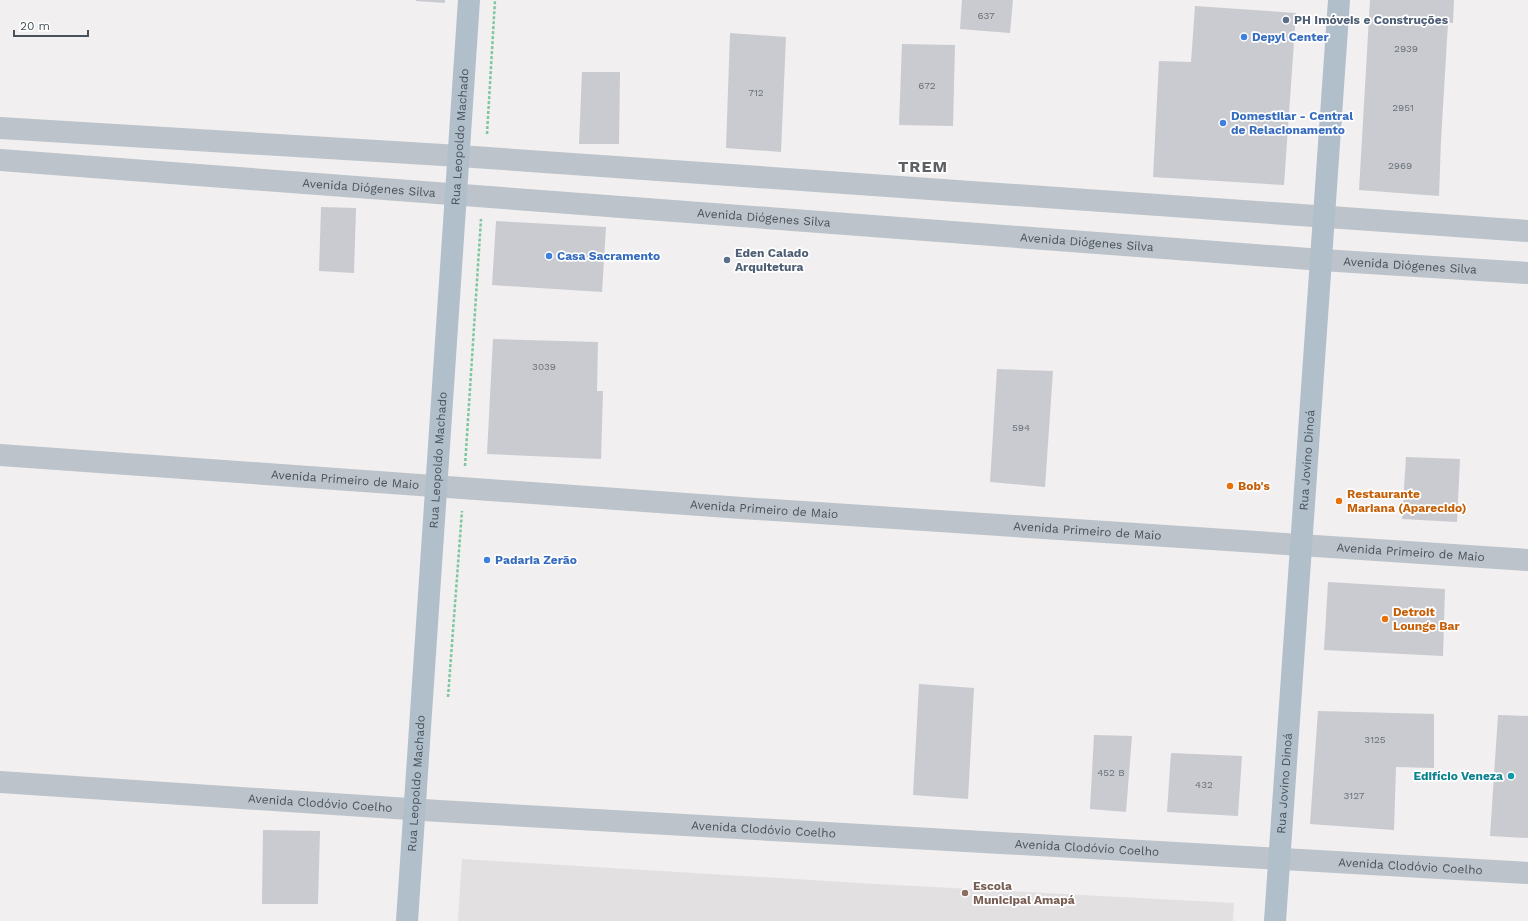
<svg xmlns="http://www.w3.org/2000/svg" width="1528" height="921" font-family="'Work Sans',sans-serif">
<rect width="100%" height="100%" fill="#f1efef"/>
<!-- education -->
<polygon fill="#e2e0e0" points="462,859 876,884 1234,903 1233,921 458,921"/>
<!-- building -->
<g fill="#c9cbd1">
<polygon points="416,0 445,0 445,3 416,1"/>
<polygon points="962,0 1013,0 1010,33 960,29"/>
<polygon points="1370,0 1454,0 1453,23 1448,23 1441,140 1439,196 1359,190"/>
<polygon points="1195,6 1296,13 1284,185 1153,177 1159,61 1191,62"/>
<polygon points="730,33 786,37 781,152 726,148"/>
<polygon points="902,44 955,45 953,126 899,125"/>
<polygon points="582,72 620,72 619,144 579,144"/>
<polygon points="321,207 356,208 354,273 319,271"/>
<polygon points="496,221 606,227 602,292 492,285"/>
<polygon points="493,339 598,342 597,391 603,391 601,459 487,454"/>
<polygon points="997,369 1053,371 1045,487 990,482"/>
<polygon points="1406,457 1460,459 1457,522 1402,519"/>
<polygon points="1328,582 1445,589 1443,656 1324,650"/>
<polygon points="919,684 974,688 968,799 913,795"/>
<polygon points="1318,711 1434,714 1434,768 1396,767 1394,830 1310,824"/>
<polygon points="1498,715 1528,716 1528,838 1490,836"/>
<polygon points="1094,735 1132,736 1126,812 1090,809"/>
<polygon points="1171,753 1242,756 1238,816 1167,812"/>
<polygon points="263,830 320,831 318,904 262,904"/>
</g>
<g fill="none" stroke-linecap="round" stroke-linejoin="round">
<!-- path -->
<g stroke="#7cc6a0" stroke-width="2.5" stroke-dasharray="3 2" stroke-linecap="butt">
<polyline points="487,134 495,0"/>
<polyline points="465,466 481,219"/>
<polyline points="448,697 462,511"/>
</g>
<!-- minor -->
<g stroke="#bcc3ca" stroke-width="22">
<polyline points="0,128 459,156 1528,231"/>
<path id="s1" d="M0,160L1322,260L1528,273"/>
<path id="s2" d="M0,455L742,508L1528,560"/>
<path id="s3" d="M0,782L439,811L1528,873"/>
</g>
<!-- primary -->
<g stroke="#b1bfcb" stroke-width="22">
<path id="s4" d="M407,921L469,0"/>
<path id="s5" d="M1275,921L1339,0"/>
</g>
</g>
<!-- markers -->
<g fill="#5c6f8a" stroke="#fff" stroke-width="1.5">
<circle cx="1286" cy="20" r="4"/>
<circle cx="727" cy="260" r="4"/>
</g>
<g fill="#3f7fe0" stroke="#fff" stroke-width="1.5">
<circle cx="1244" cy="37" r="4"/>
<circle cx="1223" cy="123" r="4"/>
<circle cx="549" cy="256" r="4"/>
<circle cx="487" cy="560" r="4"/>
</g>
<g fill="#e8710a" stroke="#fff" stroke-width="1.5">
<circle cx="1230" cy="486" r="4"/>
<circle cx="1339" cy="501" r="4"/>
<circle cx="1385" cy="619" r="4"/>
</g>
<circle fill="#0f9aa8" stroke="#fff" stroke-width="1.5" cx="1511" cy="776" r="4"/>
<circle fill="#8d6e63" stroke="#fff" stroke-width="1.5" cx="965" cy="893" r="4"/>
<g text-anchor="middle" stroke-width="3.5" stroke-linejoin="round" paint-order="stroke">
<!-- number labels -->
<g font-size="10" fill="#697078">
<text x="986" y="19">637</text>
<text x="1406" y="52">2939</text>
<text x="927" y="89">672</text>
<text x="756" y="96">712</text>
<text x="1403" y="111">2951</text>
<text x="1400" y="169">2969</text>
<text x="544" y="370">3039</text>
<text x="1021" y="431">594</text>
<text x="1375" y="743">3125</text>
<text x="1111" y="776">452 B</text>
<text x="1204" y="788">432</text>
<text x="1354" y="799">3127</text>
</g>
<!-- service labels -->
<g font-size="12" font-weight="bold" fill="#4e5e75" stroke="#fff" text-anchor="start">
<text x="1294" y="24">PH Imóveis e Construções</text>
<text x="735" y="257">Eden Calado<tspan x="735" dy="14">Arquitetura</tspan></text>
</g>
<!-- shop labels -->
<g font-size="12" font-weight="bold" fill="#366cbe" stroke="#fff" text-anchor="start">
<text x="1252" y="41">Depyl Center</text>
<text x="1231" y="120">Domestilar - Central<tspan x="1231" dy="14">de Relacionamento</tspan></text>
<text x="557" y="260">Casa Sacramento</text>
<text x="495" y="564">Padaria Zerão</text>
</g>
<!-- street labels -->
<g font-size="12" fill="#49525b" stroke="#fff">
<text dy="4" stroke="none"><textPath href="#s4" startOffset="786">Rua Leopoldo Machado</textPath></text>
<text dy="4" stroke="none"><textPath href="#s1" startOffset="370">Avenida Diógenes Silva</textPath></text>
<text dy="4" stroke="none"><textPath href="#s1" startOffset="766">Avenida Diógenes Silva</textPath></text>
<text dy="4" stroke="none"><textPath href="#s1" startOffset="1090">Avenida Diógenes Silva</textPath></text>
<text dy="4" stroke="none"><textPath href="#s1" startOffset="1414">Avenida Diógenes Silva</textPath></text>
<text dy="4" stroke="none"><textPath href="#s4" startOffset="462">Rua Leopoldo Machado</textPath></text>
<text dy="4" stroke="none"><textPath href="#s5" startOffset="462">Rua Jovino Dinoá</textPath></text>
<text dy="4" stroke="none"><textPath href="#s2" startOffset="346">Avenida Primeiro de Maio</textPath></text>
<text dy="4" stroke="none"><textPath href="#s2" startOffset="766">Avenida Primeiro de Maio</textPath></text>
<text dy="4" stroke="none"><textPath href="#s2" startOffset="1090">Avenida Primeiro de Maio</textPath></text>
<text dy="4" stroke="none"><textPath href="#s2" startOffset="1414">Avenida Primeiro de Maio</textPath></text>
<text dy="4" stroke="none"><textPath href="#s4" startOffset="138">Rua Leopoldo Machado</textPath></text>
<text dy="4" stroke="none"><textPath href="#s5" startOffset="138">Rua Jovino Dinoá</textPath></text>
<text dy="4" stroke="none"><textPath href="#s3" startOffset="321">Avenida Clodóvio Coelho</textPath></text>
<text dy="4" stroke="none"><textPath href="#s3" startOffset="765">Avenida Clodóvio Coelho</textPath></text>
<text dy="4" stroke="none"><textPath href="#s3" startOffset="1089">Avenida Clodóvio Coelho</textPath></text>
<text dy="4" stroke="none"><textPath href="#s3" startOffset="1413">Avenida Clodóvio Coelho</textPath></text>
</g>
<!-- food labels -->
<g font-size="12" font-weight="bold" fill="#c56008" stroke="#fff" text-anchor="start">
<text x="1238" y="490">Bob's</text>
<text x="1347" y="498">Restaurante<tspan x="1347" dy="14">Mariana (Aparecido)</tspan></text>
<text x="1393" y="616">Detroit<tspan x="1393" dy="14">Lounge Bar</tspan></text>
</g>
<!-- culture labels -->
<g font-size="12" font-weight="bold" fill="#0d838f" stroke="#fff" text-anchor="end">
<text x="1503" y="780">Edifício Veneza</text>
</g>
<!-- education labels -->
<g font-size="12" font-weight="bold" fill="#785e54" stroke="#fff" text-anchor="start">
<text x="973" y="890">Escola<tspan x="973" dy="14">Municipal Amapá</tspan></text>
</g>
<!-- district labels -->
<g font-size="16" font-weight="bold" letter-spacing="1" fill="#5c5f63" stroke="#fff">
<text x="923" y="172">TREM</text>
</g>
</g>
<!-- scale -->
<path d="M14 30v6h74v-6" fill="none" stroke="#49525b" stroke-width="2"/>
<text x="20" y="30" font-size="12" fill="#49525b" stroke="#ffffff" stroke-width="3" paint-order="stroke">20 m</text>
</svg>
